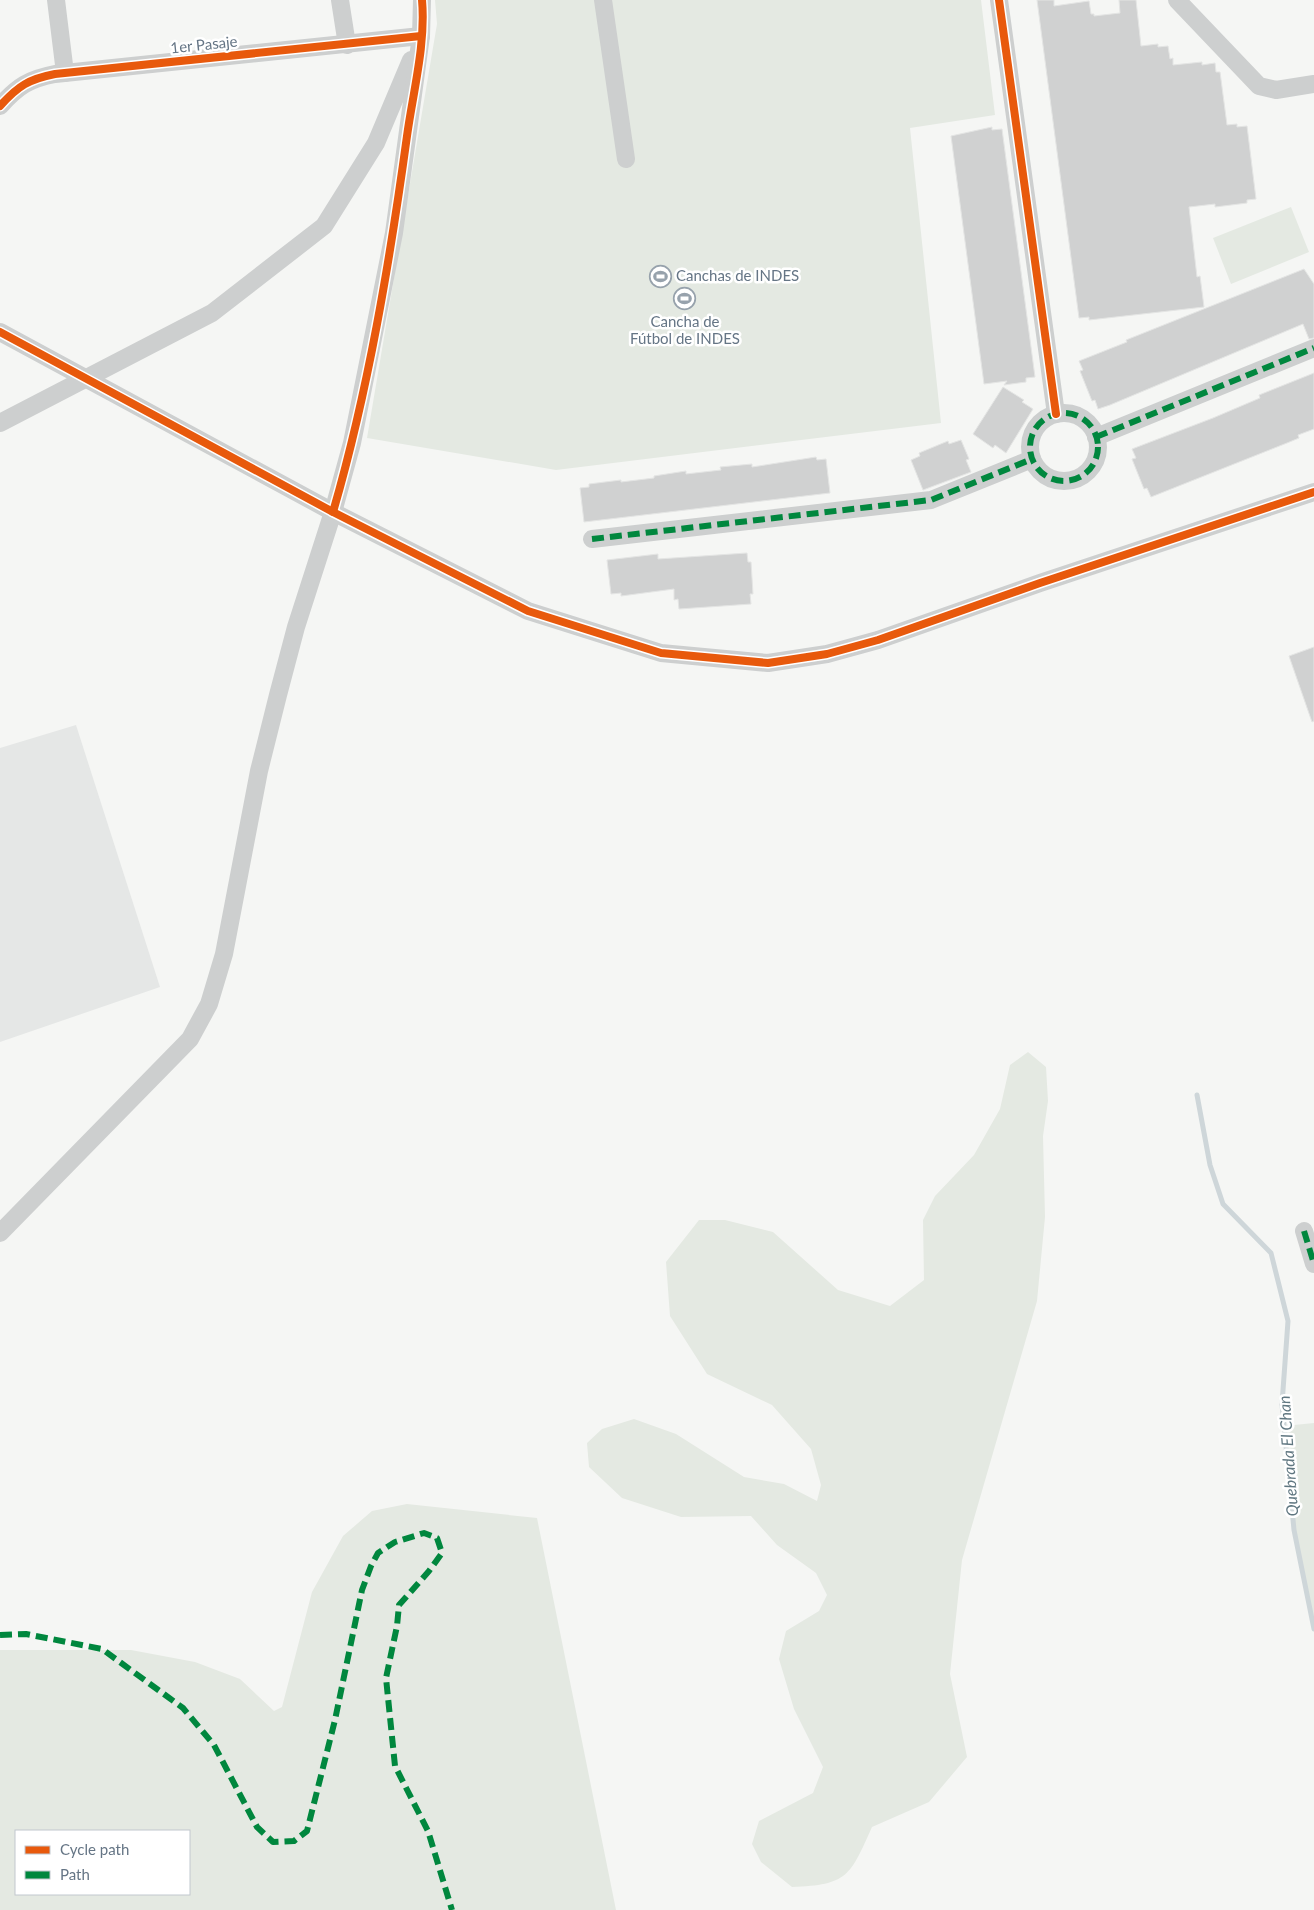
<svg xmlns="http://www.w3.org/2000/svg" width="1314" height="1910" font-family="Lato,sans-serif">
<rect width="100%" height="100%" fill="#f5f6f4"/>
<!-- built -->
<polygon fill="#e5e7e6" points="76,725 160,987 0,1042 0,748"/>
<!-- green -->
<g fill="#e4e9e2" fill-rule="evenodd">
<polygon points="435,0 981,0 995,115 910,128 941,423 556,470 367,438 437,24"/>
<polygon points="1291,207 1309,252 1231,284 1213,238"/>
<path d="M1028,1052L1046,1067L1048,1101L1043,1136L1045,1217L1037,1301L962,1560L950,1674L967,1757L929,1802L872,1827C850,1876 848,1885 792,1887L761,1862L752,1844L759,1821L813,1793L823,1767L794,1709L779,1659L786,1631L819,1611L827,1595L816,1573L777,1545L751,1516L681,1517L622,1498L589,1467L587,1443L602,1429L634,1419L676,1434L744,1477L784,1484L817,1501L821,1485L811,1449L772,1405L707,1374L670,1316L666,1262L699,1220H725L773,1232L838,1290L890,1306L924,1280L923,1220L935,1196L974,1155L1000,1109L1010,1065Z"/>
<polygon points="1314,1423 1314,1629 1294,1530 1284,1426"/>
<path d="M407,1504L537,1518L616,1910H0V1650H131L195,1662L240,1679L274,1711L282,1707L312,1592L343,1536L372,1511ZM16,1831H189V1894H16Z"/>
</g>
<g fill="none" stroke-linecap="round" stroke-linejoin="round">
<!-- stream -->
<polyline stroke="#ced6d9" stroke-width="5" points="1197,1095 1210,1165 1223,1204 1271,1253 1288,1321 1282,1404 1294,1530 1314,1629"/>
</g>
<!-- building -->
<g fill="#d0d1d1" stroke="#e4e5e4">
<polygon points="1037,0 1054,0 1054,6 1089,1 1091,14 1094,14 1094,16 1120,13 1119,0 1136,0 1141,46 1158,44 1158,47 1168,46 1170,59 1173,58 1173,65 1202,62 1202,65 1215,63 1216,72 1220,72 1227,125 1237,124 1237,127 1247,126 1256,199 1247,200 1247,203 1215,207 1215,204 1189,207 1197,277 1200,276 1204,307 1089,320 1089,317 1079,318"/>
<polygon points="992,127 992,130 1002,129 1035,377 1026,378 1026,382 1004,385 1007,381 984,384 951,136"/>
<polygon points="1304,269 1314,284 1314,338 1309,339 1303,324 1110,405 1098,409 1095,400 1092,401 1080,371 1083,370 1079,361 1127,342 1126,340"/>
<polygon points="1314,373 1314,429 1298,435 1299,438 1287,443 1151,497 1147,488 1144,489 1132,459 1136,458 1132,449 1213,418 1260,398 1259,395"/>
<polygon points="1003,387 1024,400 1022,402 1033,409 1006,453 995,445 993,448 973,434"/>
<polygon points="961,440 969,459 966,460 971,472 923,490 911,460 920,456 919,453 948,441 949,444"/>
<polygon points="816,457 817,460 826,459 830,493 584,522 580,488 589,487 589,484 621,480 621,482 654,478 654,476 686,471 686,474 721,470 720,467 752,464 752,467"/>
<polygon points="747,553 748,562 751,562 753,594 750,594 751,604 679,609 678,599 674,600 674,589 621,596 621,593 611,594 607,560 658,554 658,559"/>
<polygon points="1314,647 1314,721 1312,722 1289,656"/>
</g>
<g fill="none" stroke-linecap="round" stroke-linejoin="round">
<!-- minor -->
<g stroke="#cdcfcf" stroke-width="18">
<polyline points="56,0 65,73"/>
<polyline points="340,0 347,45"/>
<polyline points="603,0 626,159"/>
<polyline points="999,0 1056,414"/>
<polyline points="1177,0 1259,86 1276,90 1314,84"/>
<path d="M0,106C18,86 29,79 55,74L421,36"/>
<polyline points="0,332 333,512 528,611 661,653 768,663 827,654 878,640 1040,583 1314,492"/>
<circle cx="1064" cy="447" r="34"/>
<polyline points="0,423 212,313 324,226 376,143 411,60"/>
<polyline points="1096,437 1314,348"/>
<polyline points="592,539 931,500 1032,459"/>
<polyline points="1304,1231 1314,1264"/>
<polyline points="0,1233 190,1039 209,1004 224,954 259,771 278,695 296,627 333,512 352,443 394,233 421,36 422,0"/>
</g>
<!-- quiet -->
<g stroke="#00873e" stroke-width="6" stroke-dasharray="12 6" stroke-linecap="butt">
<circle cx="1064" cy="447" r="34"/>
<polyline points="1096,437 1314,348"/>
<polyline points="592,539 931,500 1032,459"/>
<polyline points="1304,1231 1314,1264"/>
<polyline points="0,1635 26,1634 102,1649 183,1708 214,1745 257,1827 273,1842 294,1841 307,1831 335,1720 362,1590 371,1566 378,1553 395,1542 424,1533 437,1538 442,1553 429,1571 399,1605 397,1626 386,1678 395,1766 428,1831 452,1910"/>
</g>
<defs>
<g id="cycleway">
<polyline points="999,0 1056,414"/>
<path d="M0,106C18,86 29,79 55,74L421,36"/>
<polyline points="0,332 333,512 528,611 661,653 768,663 827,654 878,640 1040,583 1314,492"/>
<path d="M333,512C368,392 390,260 407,136C413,92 426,44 422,0"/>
</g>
</defs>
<!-- cycleway casing -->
<use href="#cycleway" stroke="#fff" stroke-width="11"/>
<!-- cycleway -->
<use href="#cycleway" stroke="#e8590c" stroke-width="8"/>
</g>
<!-- icons -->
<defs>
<symbol id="stadium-ring" viewBox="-11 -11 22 22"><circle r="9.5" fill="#fff" stroke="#97a2ac" stroke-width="1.5"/><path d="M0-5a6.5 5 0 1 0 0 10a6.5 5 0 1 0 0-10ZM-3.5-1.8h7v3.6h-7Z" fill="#97a2ac"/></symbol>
</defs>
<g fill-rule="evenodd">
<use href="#stadium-ring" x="648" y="264" width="25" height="25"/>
<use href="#stadium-ring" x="672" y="286" width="25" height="25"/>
</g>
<g text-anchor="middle" stroke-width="5" stroke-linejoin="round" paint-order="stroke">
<!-- street labels -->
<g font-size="15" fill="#657585" stroke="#fff">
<text transform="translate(204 45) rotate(-6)" y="5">1er Pasaje</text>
</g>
<!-- poi labels -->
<g font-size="15" fill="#657585" stroke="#fff" text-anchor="start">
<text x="676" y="281">Canchas de INDES</text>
<text x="685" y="327" text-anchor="middle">Cancha de<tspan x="685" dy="17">Fútbol de INDES</tspan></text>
</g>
<!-- water labels -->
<g font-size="16" font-style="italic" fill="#607781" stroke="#fff">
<text transform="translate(1288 1456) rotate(-94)" y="6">Quebrada El Chan</text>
</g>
</g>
<!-- legend -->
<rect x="15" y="1830" width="175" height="65" fill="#ffffff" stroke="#c1c8ce"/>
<rect x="25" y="1846" width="25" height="8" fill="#e8590c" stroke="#c1c8ce"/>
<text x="60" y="1855" font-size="15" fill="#657585">Cycle path</text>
<rect x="25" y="1871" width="25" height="8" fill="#00873e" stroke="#c1c8ce"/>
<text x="60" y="1880" font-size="15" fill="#657585">Path</text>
</svg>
